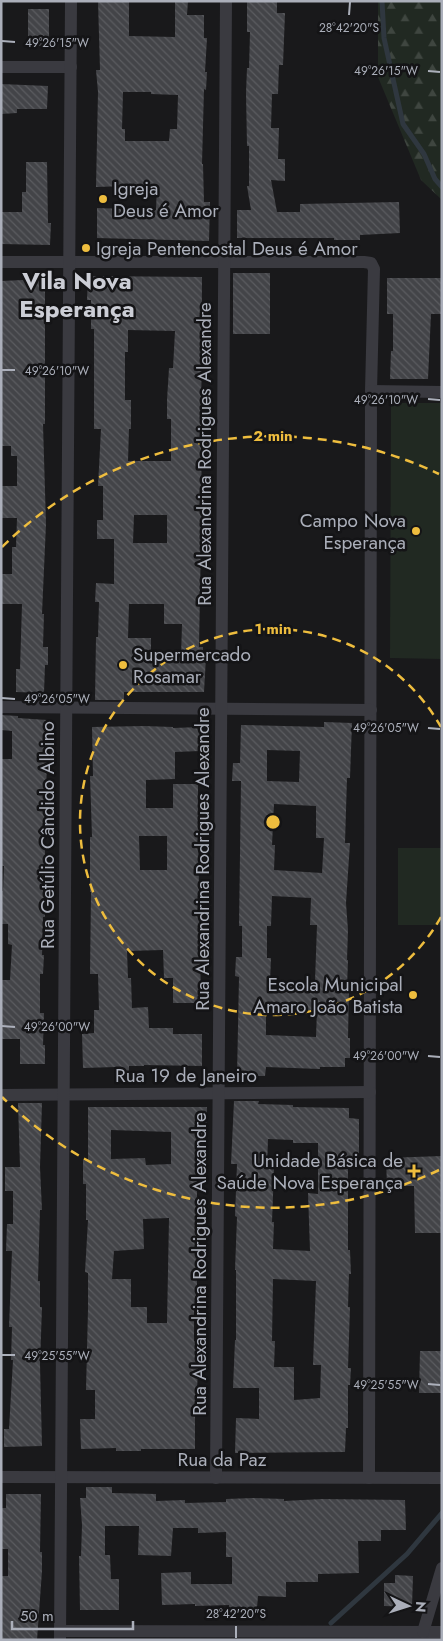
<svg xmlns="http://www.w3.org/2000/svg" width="443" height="1641" font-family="Jost,sans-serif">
<defs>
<pattern id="forest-firs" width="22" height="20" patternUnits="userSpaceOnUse" patternTransform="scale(1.25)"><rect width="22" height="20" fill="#212922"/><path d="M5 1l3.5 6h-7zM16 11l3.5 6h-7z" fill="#3f4640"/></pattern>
<pattern id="building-back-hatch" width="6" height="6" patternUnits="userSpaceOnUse" patternTransform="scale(1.25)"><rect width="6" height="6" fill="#434448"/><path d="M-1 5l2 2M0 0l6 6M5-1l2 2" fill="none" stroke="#5b5c60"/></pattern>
</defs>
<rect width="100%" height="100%" fill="#19191b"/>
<!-- green -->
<g fill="#212922">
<polygon points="391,403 442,403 442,659 390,658"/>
<rect x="398" y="848" width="44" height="77"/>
</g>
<!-- forest -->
<polygon fill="url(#forest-firs)" points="378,1 442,1 442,200 421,180 378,77"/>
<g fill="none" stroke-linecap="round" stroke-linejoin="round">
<!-- stream -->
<g stroke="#2f373f" stroke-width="5">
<polyline points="382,1 384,38 403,124 424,154 435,179 442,187"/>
<polyline points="331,1623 407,1554 442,1513"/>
</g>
</g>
<!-- building -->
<g fill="url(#building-back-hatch)" fill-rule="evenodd">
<path d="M98,1H129V36L175,37V1H188L187,15H204V38H207L205,72H207L206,90L204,89L202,164H203L204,202H210L209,241L97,238V208L156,210L157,185L96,187L98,92L96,70H100ZM123,92H151V94L178,95L177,129H170L169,141H125V129H122Z"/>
<polygon points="247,1 277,1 277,13 285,13 283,65 279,65 278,94 272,94 271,128 279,128 278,159 285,159 285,181 271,180 277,212 300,212 300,204 399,202 400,233 360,235 360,240 334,240 334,238 237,238 237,210 251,210 247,186 249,186 249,146 247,146 246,93 247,68 249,68 250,32 247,32"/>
<rect x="28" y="9" width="21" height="37"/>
<polygon points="1,84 48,86 47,109 17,109 17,113 1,114"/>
<polygon points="26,162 47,162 48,223 51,223 50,245 1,244 1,212 22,212 22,192 26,192"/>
<rect x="233" y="273" width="37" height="61"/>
<path d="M88,276L202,277L201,461L202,488H204V540H201L199,647H203V657H206L204,692H124V700H95L96,637H98L99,602H95L96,583L114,584V539H97V520H103V486H98L101,429H94V329H91V300H87ZM128,330L175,331L173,368H169L167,400V419H171V461H128L129,429H131V400H125V352H128ZM134,515H167V543H133ZM129,604H164V624H182L181,657L176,656V662L151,661V638H128Z"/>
<polygon points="387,278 442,278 442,314 431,314 428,379 390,379 391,351 393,351 393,314 387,314"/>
<polygon points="45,279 45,424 43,424 46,524 42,614 44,614 43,647 48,647 48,665 45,665 44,693 16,692 16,669 20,669 22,604 1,604 1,574 12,574 12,547 16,547 17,518 1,518 1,486 17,486 17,456 11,456 11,446 1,446 1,281"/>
<polygon points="1,715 18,716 18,718 47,720 45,753 47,753 46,802 45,802 45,865 44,898 45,898 45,917 43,917 42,955 44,955 43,974 40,974 40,1013 44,1013 43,1045 45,1045 45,1064 20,1064 20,1039 1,1039 1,980 10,980 12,945 8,944 8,924 1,924 1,891 3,891 4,866 1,866 1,759 12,759 12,731 1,730"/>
<path d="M324,722L352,723L350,778H347L345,843H350L346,903L348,930L347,960H348L347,988H349L348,1038H350V1058H345V1067H320V1069L266,1067L265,1076H237L239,977L235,976L236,957H242V926H239L241,781H232L233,763H240L241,725L324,727ZM267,750L300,751L299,782L267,781ZM274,804L316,806V838H324L322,873L274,870L275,845H272ZM272,896L311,898L310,925H317L315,981L270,983L271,958H267V926H271ZM317,1010L316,1037L266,1035V1011Z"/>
<path d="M144,726L173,727V728L200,727V751L175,752V779L146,780V808H173V784H198V813H203V831H198L201,1003H173V978H164L163,950L127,951L128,978H131L132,1008L148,1007L149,1028H173V1034H202V1066L144,1065V1066H129V1072H116V1067L83,1068L82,1034L94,1033V1010H99L98,974H90L91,892H90V837H92L90,776H93L92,727ZM139,836H167V870H140Z"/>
<path d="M234,1101H259L258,1104L293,1105V1107L349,1108V1118L359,1119V1159H348V1250H350L351,1274H349L348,1307H350L348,1368H351L350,1385H348V1428H346L345,1452L235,1453L236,1418L259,1419V1388H233L235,1340H236V1270H235L237,1217L235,1216L237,1164H231ZM268,1139L293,1140V1143H318V1194L308,1193L310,1251L273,1249L274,1222H272L274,1169H267ZM273,1279L316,1281L313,1365H321L320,1398L294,1400V1367H274L275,1341H272Z"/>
<polygon points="18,1103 42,1103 40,1167 42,1210 40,1210 38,1281 40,1281 40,1307 42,1307 40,1364 42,1446 4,1447 4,1429 9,1429 13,1360 11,1360 12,1327 9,1327 12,1251 6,1251 7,1224 13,1224 13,1191 5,1191 5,1167 20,1167"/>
<path d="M88,1107H207L206,1136H203V1161H197V1306H194V1341H197L198,1371L196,1407H195V1449H141V1451H116V1448L81,1449L80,1419H95V1390H86L88,1309V1273L85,1272L88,1220H86V1184H83V1160H88ZM111,1130L171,1132V1164L146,1165L145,1158L111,1159ZM169,1218L167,1323H147V1307H131V1279H112L114,1251L144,1249L143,1219Z"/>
<polygon points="442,1156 442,1233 415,1233 414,1186 387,1186 386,1158"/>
<polygon points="420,1351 442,1351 442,1393 419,1393"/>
<polygon points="86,1487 112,1487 112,1493 156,1494 156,1501 185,1500 185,1503 226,1502 226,1499 253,1498 284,1499 284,1501 322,1499 405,1500 406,1530 381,1530 381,1541 358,1541 359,1573 318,1574 318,1582 286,1582 286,1597 258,1596 257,1608 229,1608 229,1605 195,1606 195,1604 162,1605 161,1573 191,1572 191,1584 232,1584 232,1557 226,1557 226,1532 198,1533 198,1528 173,1528 171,1556 138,1555 139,1526 105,1526 105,1555 110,1555 111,1579 119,1579 119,1610 80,1610 79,1556 81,1556 82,1525 80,1498 86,1498"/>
<polygon points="6,1494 41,1494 40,1552 42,1552 42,1571 37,1640 1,1640 1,1576 8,1576 8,1549 1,1549 1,1508 6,1508"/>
<polygon points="395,1575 413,1576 412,1607 384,1606 384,1583 395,1583"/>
</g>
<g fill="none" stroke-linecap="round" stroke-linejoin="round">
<!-- minor -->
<g stroke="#3a3a40" stroke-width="12">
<polyline points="1,67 71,67"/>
<polyline points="1,262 364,262 371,263 374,269 371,391 369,1478"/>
<polyline points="371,391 442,392"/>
<polyline points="1,707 371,710"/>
<polyline points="1,1095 370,1092"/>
<polyline points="1,1477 442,1478"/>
<polyline points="216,1478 226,1"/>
<polyline points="60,1631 442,1632"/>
<polyline points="423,1632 442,1568"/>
<polyline points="60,1640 71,1"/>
</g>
</g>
<!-- ticks -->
<path fill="none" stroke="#abafba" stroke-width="2" d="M349,15L350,2M2,41L15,42M428,71L440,72M2,370H15M428,399L440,400M2,698L15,699M428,728L440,729M2,1026L15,1027M428,1056L440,1057M2,1355H15M428,1384L440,1385M236,1638V1626"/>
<!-- distance rings -->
<g fill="none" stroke="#eebd3e" stroke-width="2.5" stroke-dasharray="9 6">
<path d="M441 917A193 193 0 1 1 441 727"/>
<path d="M439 1170A386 386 0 0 1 2 1097M2 547A386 386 0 0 1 439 474"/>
</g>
<!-- markers -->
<g fill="#eebd3e" stroke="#141416" stroke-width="2">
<circle cx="103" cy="199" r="5"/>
<circle cx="86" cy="248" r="5"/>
<circle cx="416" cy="531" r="5"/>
<circle cx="123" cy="665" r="5"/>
<circle cx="413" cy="995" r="5"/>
<path d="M411.5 1163.5h5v5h5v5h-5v5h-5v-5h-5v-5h5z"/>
</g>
<g text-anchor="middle" stroke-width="5" stroke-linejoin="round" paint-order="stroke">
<!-- poi labels -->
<g font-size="19" fill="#abafba" stroke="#141416" text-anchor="start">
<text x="113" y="195">Igreja<tspan x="113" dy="22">Deus é Amor</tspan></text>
<text x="96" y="255">Igreja Pentencostal Deus é Amor</text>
<text x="406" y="527" text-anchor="end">Campo Nova<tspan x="406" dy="22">Esperança</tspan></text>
<text x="133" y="661">Supermercado<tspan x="133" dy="22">Rosamar</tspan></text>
<text x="403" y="991" text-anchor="end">Escola Municipal<tspan x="403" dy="22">Amaro João Batista</tspan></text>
<text x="403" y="1167" text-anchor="end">Unidade Básica de<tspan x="403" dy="22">Saúde Nova Esperança</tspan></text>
</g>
<!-- street labels -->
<g font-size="19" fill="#abafba" stroke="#141416">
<text transform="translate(204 454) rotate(-90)" y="7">Rua Alexandrina Rodrigues Alexandre</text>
<text transform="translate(47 835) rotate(-90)" y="7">Rua Getúlio Cândido Albino</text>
<text transform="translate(202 859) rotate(-90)" y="7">Rua Alexandrina Rodrigues Alexandre</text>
<text x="186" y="1082">Rua 19 de Janeiro</text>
<text transform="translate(199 1264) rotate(-90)" y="7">Rua Alexandrina Rodrigues Alexandre</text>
<text x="222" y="1466">Rua da Paz</text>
</g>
<!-- district labels -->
<g font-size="24" font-weight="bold" fill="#ccced6" stroke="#141416">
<text x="77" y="289">Vila Nova<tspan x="77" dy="28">Esperança</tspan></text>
</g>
</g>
<g font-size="12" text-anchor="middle" fill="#abafba" stroke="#141416" stroke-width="5" stroke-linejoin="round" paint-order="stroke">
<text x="349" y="32">28°42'20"S</text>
<text x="57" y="47">49°26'15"W</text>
<text x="386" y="75">49°26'15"W</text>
<text x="57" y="375">49°26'10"W</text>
<text x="386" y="404">49°26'10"W</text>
<text x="57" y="703">49°26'05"W</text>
<text x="386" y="732">49°26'05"W</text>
<text x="57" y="1031">49°26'00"W</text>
<text x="386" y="1060">49°26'00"W</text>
<text x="57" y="1360">49°25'55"W</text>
<text x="386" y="1389">49°25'55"W</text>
<text x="236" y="1618">28°42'20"S</text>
</g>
<circle cx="273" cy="822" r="8" fill="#eebd3e" stroke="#141416" stroke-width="2.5"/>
<g font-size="15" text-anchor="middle" font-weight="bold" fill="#eebd3e" stroke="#141416" stroke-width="5" stroke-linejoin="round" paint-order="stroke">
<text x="273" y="441">2 min</text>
<text x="273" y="634">1 min</text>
</g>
<!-- border -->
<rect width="443" height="1641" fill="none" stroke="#abafba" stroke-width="5"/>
<!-- north arrow -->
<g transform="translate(408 1606) rotate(94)" stroke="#141416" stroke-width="4" paint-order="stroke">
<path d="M0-4L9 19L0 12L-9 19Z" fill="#abafba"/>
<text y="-8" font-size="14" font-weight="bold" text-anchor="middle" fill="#abafba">N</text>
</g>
<!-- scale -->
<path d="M12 1621v8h121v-8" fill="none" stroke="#abafba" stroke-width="2.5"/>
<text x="20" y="1621" font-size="15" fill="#abafba" stroke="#141416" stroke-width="4" paint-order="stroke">50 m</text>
</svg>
